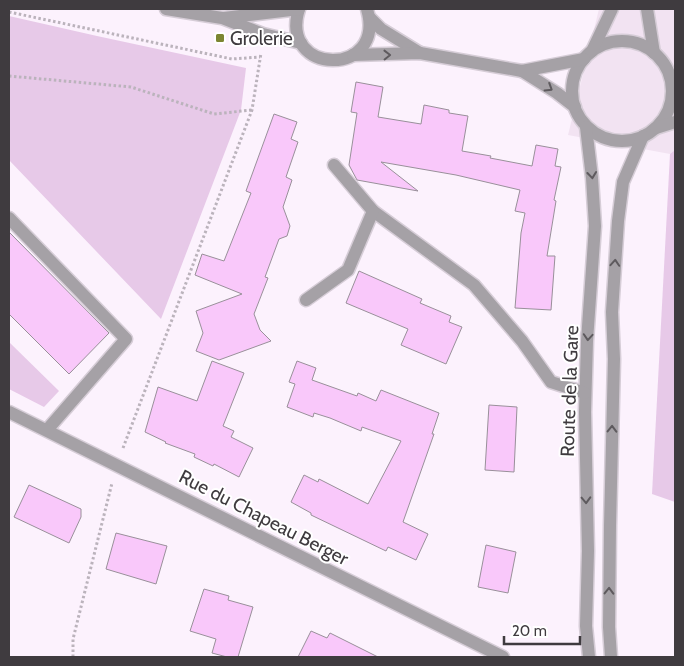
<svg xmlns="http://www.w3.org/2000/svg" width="684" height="666" font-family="Cabin,sans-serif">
<rect width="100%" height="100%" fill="#fcf2fd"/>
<!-- built -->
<polygon fill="#f2e3f2" points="599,9 675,9 675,150 670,154 568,135"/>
<!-- green -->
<g fill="#e7c9e8">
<polygon points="9,16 97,36 246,68 241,110 161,319 9,160"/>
<polygon points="675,150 675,502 652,494 670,154"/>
<polygon points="9,342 59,391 44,407 9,389"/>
</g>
<!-- building -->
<g fill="#f9c8fa" stroke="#99909a">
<polygon points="356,82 383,87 378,117 421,124 424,105 449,110 449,113 468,116 462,151 491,156 490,158 532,166 536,145 558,149 555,166 561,167 554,200 556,201 547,256 555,256 551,310 515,308 521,233 525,213 515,211 520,190 456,175 381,162 418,191 357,180 349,165 357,113 351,112"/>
<polygon points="274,114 297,122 291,139 298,142 286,177 292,180 283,207 290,226 287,236 279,239 265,277 268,278 254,314 260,330 271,341 219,360 196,351 203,333 196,311 242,294 195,275 202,254 224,261 251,193 246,191"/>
<polygon points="9,232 109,333 69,374 9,314"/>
<polygon points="359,271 422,299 420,303 451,316 449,322 462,327 446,364 401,345 408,329 346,303"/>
<polygon points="212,361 244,373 223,426 234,431 231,437 253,448 239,477 214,464 213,466 194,457 195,454 165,443 166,442 145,432 158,387 197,401"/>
<polygon points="297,361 316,368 312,380 357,396 358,393 376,401 381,390 439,413 432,434 434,434 403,522 428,534 416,560 388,547 386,551 311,515 311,513 291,502 304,475 318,482 319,479 368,504 401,441 362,427 361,431 330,418 314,413 313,417 287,407 295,384 289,382"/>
<polygon points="489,405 517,407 514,472 485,470"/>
<polygon points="29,485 81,509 81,517 69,543 14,517"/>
<polygon points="116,533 167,546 156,584 106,569"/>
<polygon points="486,545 516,552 508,593 478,587"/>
<polygon points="204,589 229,596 228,600 253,607 238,657 227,657 212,653 216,639 190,631"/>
<polygon points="311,631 327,638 330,633 378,657 298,657"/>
</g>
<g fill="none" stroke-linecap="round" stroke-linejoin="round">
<defs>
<g id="minor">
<polyline points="166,9 222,18 263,34 301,43"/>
<path d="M299,9C278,76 387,78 367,9"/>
<polyline points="647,9 654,53"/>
<polyline points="224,18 299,9"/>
<polyline points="370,18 381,29 420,53"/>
<circle cx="622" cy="91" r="50"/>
<polyline points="592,51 612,9"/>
<polyline points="353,55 420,53 522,71 584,59"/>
<polyline points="522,71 557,93 575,107"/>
<polyline points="586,127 592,178 595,226 587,341 585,412 588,551 586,626 589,657"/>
<polyline points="656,128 675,122"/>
<polyline points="334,165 373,211 474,285 522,341 551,382 585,393"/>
<polyline points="9,218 126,339 47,430"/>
<polyline points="306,300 348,270 373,211"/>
<polyline points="9,412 503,657"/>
<polyline points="611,657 609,627 610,526 614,359 612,312 618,221 623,182 643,136"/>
</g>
</defs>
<!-- minor casing -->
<use href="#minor" stroke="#d6cdd7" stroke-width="15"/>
<!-- path -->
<g stroke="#bbb3bc" stroke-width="3" stroke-dasharray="2.5 2.5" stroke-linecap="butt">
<polyline points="9,12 232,59 260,57"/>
<polyline points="9,76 131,87 214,114 252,110"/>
<polyline points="123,448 252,110 261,53"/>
<polyline points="73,657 73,639 112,483"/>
</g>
<!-- minor -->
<use href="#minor" stroke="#a5a1a6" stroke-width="12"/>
</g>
<!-- one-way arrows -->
<defs><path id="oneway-chevron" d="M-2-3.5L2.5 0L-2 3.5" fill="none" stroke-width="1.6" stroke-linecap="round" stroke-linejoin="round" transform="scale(1.25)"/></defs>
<g stroke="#5e5a5e">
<use href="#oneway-chevron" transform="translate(387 55) rotate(-1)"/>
<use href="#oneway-chevron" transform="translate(549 88) rotate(32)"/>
<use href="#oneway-chevron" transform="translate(592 175) rotate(84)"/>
<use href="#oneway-chevron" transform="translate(615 263) rotate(-86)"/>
<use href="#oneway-chevron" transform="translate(588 337) rotate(94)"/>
<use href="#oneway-chevron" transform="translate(612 429) rotate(-89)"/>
<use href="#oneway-chevron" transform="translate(586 500) rotate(88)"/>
<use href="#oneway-chevron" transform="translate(609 591) rotate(-89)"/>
</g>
<!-- markers -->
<rect fill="#7c8532" stroke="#fff" stroke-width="2" x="215" y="33" width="10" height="10" rx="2.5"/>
<g text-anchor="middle" stroke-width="4" stroke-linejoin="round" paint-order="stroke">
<!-- poi labels -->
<g font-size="19" fill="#3f3b3f" stroke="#fff" text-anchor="start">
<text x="230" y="45">Grolerie</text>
</g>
<!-- street labels -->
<g font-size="19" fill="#3f3b3f" stroke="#fff">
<text transform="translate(569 391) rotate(-88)" y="7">Route de la Gare</text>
<text transform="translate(264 517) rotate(27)" y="7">Rue du Chapeau Berger</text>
</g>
</g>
<!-- border -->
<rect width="684" height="666" fill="none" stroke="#3f3b3f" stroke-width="20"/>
<!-- scale -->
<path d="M504 636v8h76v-8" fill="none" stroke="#3f3b3f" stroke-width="2.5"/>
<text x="512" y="636" font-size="15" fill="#3f3b3f" stroke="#ffffff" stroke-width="4" paint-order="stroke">20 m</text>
</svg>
